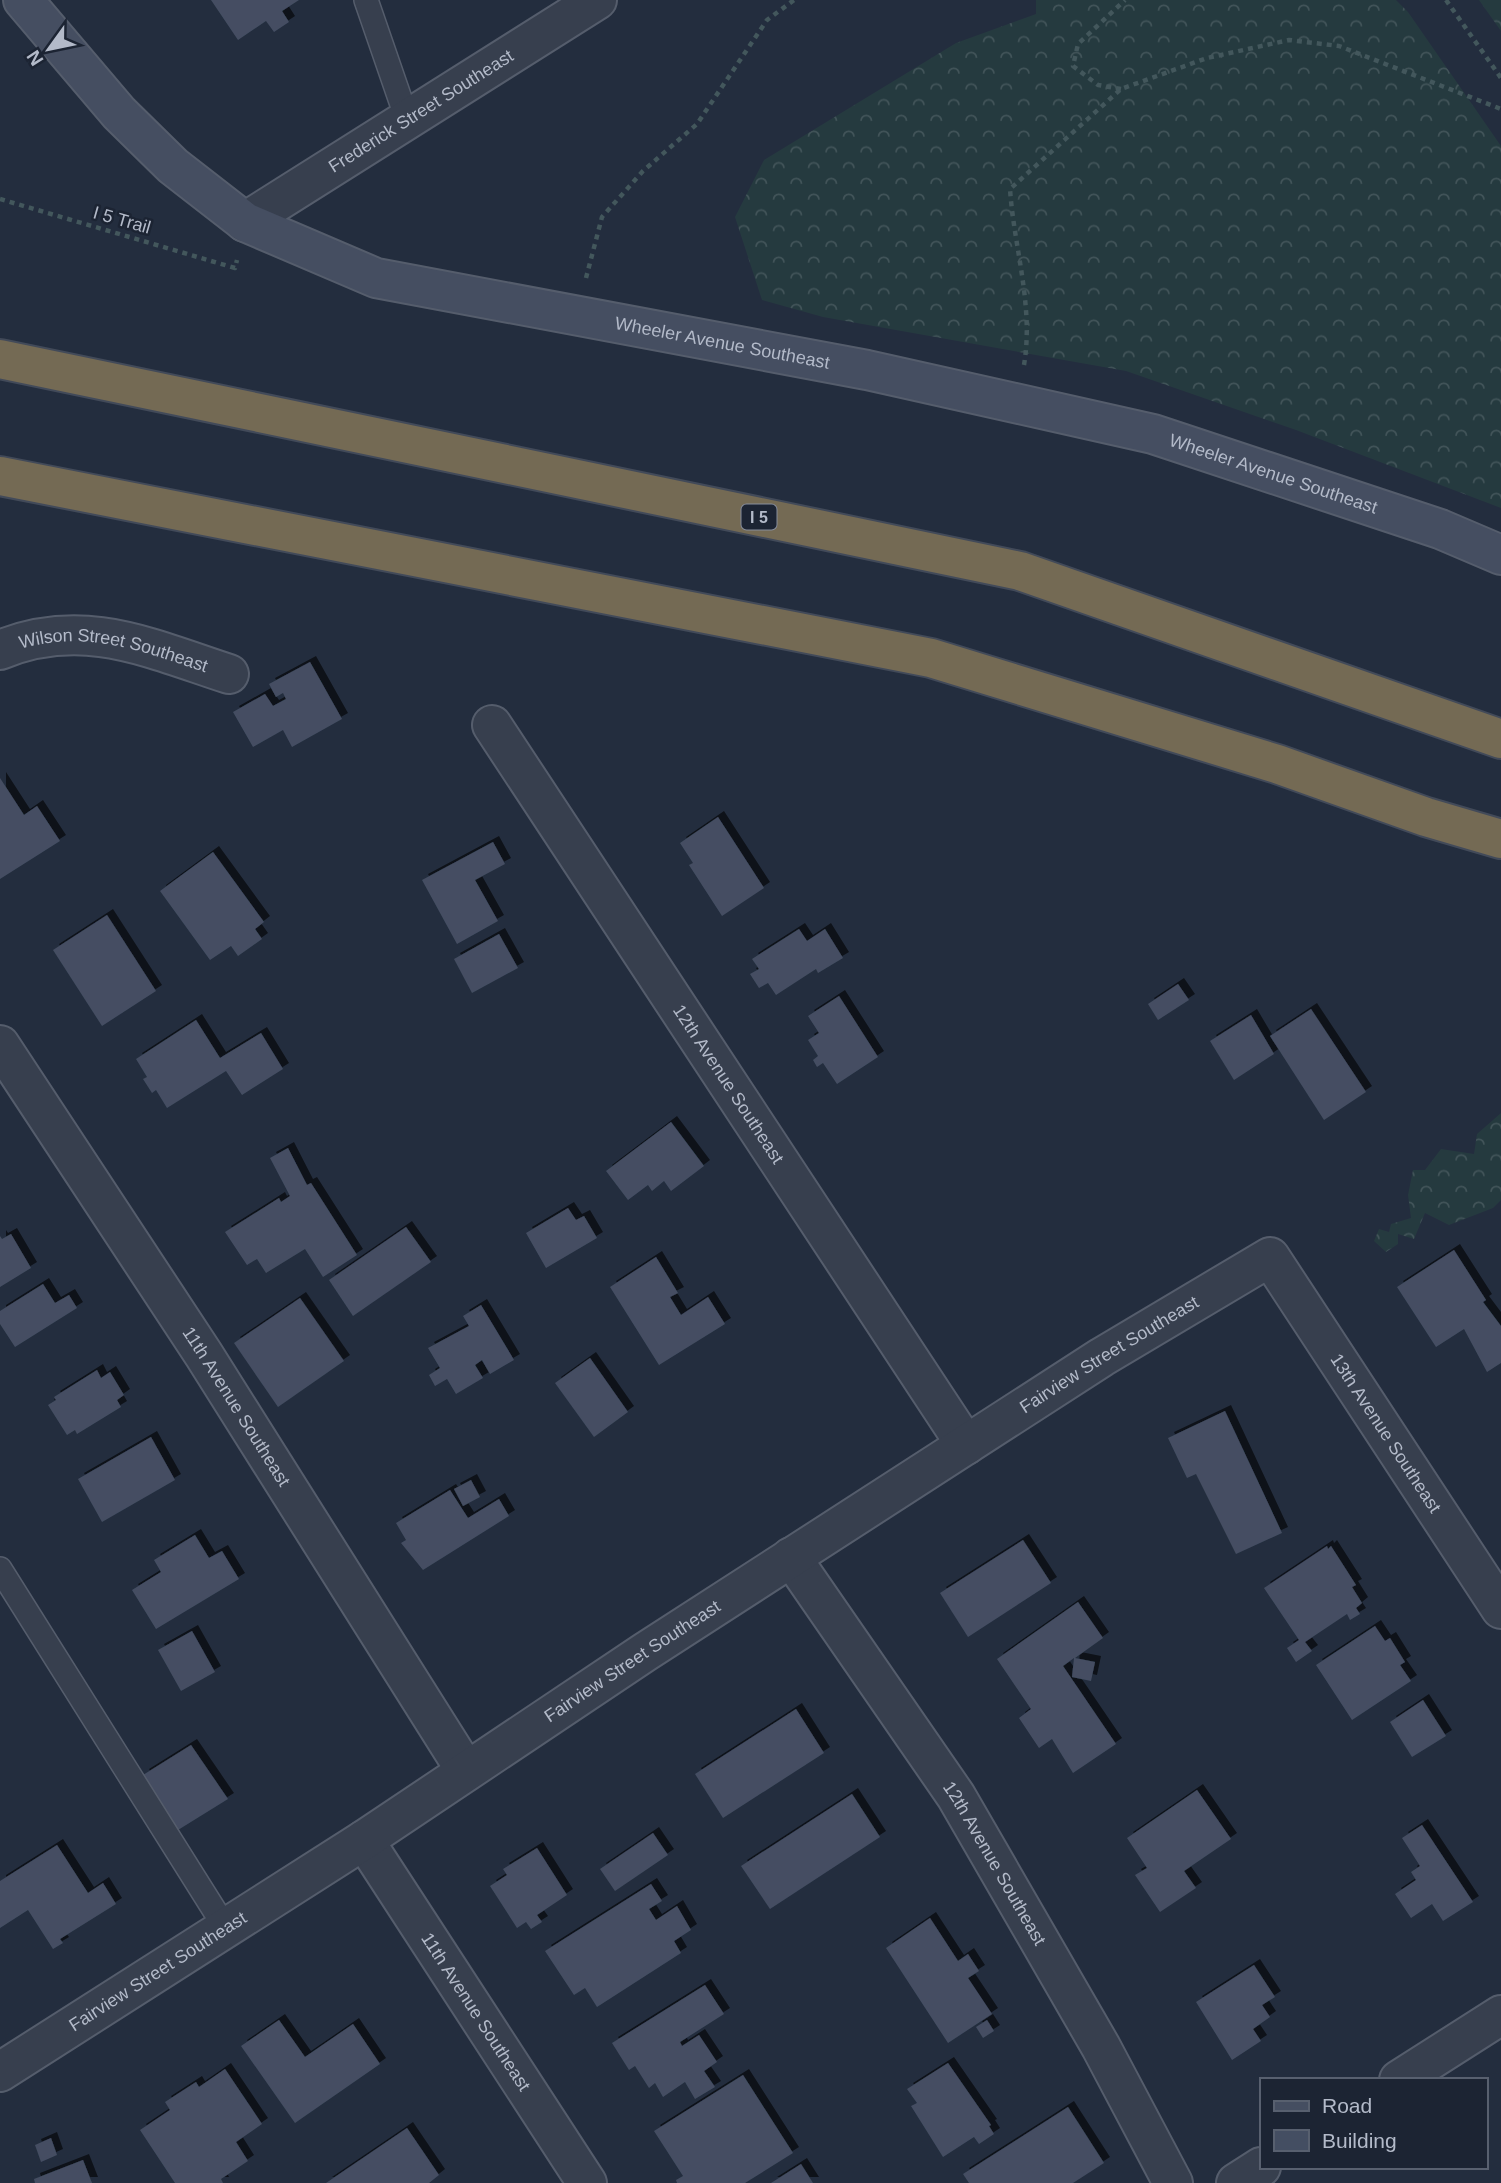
<svg xmlns="http://www.w3.org/2000/svg" width="1501" height="2183" font-family="Helvetica,sans-serif">
<defs>
<pattern id="forest-crowns" width="20" height="18" patternUnits="userSpaceOnUse" patternTransform="scale(1.75)"><rect width="20" height="18" fill="#253a3f"/><path d="M2 6a3 3 0 1 1 6 0M12 15a3 3 0 1 1 6 0" fill="none" stroke="#425459"/></pattern>
<filter id="shadow"><feDropShadow dx="6" dy="-6" stdDeviation="0" flood-color="#0009"/></filter>
</defs>
<rect width="100%" height="100%" fill="#232d3e"/>
<!-- forest -->
<g fill="url(#forest-crowns)">
<polygon points="1036,0 1396,0 1408,12 1501,146 1501,508 1296,430 1126,371 823,317 762,300 735,217 764,160 956,43 1036,14"/>
<polygon points="1479,0 1501,0 1501,31"/>
<polygon points="1501,1113 1501,1200 1493,1208 1449,1225 1425,1213 1414,1239 1398,1234 1398,1244 1386,1252 1374,1241 1379,1229 1389,1232 1391,1224 1411,1218 1408,1195 1413,1170 1425,1170 1441,1149 1474,1154 1477,1134"/>
</g>
<!-- building -->
<g fill="#444e62" filter="url(#shadow)">
<polygon points="211,0 299,0 282,11 289,22 274,32 266,21 238,40"/>
<polygon points="310,662 342,719 292,747 283,730 253,747 233,712 265,694 273,706 286,699 283,693 276,697 269,684"/>
<polygon points="0,778 24,815 37,806 60,841 0,879"/>
<polygon points="718,817 764,888 722,916 689,865 693,863 680,843"/>
<polygon points="493,842 505,864 475,880 498,921 457,944 422,880"/>
<polygon points="213,852 264,922 255,929 262,939 238,956 231,946 210,960 160,891"/>
<polygon points="107,915 156,991 102,1026 53,950"/>
<polygon points="799,929 807,941 825,929 843,958 818,973 816,969 776,995 768,983 759,988 750,974 759,969 752,959"/>
<polygon points="499,934 518,968 472,993 454,959"/>
<polygon points="1178,984 1189,1000 1158,1020 1148,1004"/>
<polygon points="839,996 878,1057 837,1084 823,1063 817,1067 813,1060 818,1056 808,1040 819,1033 808,1016"/>
<polygon points="1311,1009 1366,1092 1324,1120 1270,1036"/>
<polygon points="1251,1015 1274,1054 1234,1080 1210,1041"/>
<polygon points="196,1020 220,1058 261,1033 283,1069 242,1095 226,1071 167,1108 156,1090 152,1093 143,1079 147,1077 136,1059"/>
<polygon points="671,1122 704,1166 671,1191 664,1181 652,1191 648,1185 628,1200 606,1171"/>
<polygon points="288,1148 307,1185 311,1183 357,1255 323,1277 305,1249 266,1273 257,1259 247,1265 225,1232 279,1198 281,1202 290,1196 270,1158"/>
<polygon points="568,1208 576,1220 584,1216 597,1238 546,1268 526,1233"/>
<polygon points="406,1227 431,1262 353,1316 329,1280"/>
<polygon points="11,1234 31,1268 0,1287 0,1236 2,1239"/>
<polygon points="1454,1250 1486,1300 1483,1302 1501,1326 1501,1363 1487,1372 1464,1329 1436,1347 1397,1287"/>
<polygon points="656,1257 678,1293 670,1297 681,1315 708,1297 725,1324 659,1365 610,1287"/>
<polygon points="43,1284 55,1303 69,1295 77,1308 15,1347 0,1324 0,1311"/>
<polygon points="300,1298 344,1361 278,1407 234,1343"/>
<polygon points="481,1305 514,1360 490,1374 482,1360 475,1365 483,1378 456,1394 447,1379 435,1386 429,1375 440,1368 428,1348 469,1326 463,1316"/>
<polygon points="590,1358 628,1412 594,1437 555,1383"/>
<polygon points="97,1370 101,1378 110,1372 124,1395 117,1400 121,1407 77,1434 75,1430 67,1435 48,1405 56,1400 54,1397"/>
<polygon points="1225,1411 1282,1533 1236,1554 1196,1474 1187,1478 1168,1438"/>
<polygon points="151,1437 175,1480 102,1522 78,1479"/>
<polygon points="471,1480 480,1497 463,1506 454,1489"/>
<polygon points="450,1490 468,1518 499,1499 509,1516 423,1570 401,1543 406,1540 396,1523"/>
<polygon points="195,1535 209,1558 222,1551 239,1579 156,1629 132,1590 161,1572 154,1560"/>
<polygon points="1023,1540 1051,1583 968,1637 940,1593"/>
<polygon points="1327,1546 1328,1549 1331,1546 1356,1585 1352,1587 1362,1603 1356,1608 1360,1614 1350,1620 1347,1614 1305,1642 1312,1651 1296,1662 1287,1648 1299,1640 1264,1588"/>
<polygon points="1078,1602 1103,1638 1075,1658 1095,1662 1091,1681 1072,1677 1074,1658 1063,1666 1116,1744 1073,1773 1052,1739 1039,1748 1019,1718 1031,1709 997,1659"/>
<polygon points="1375,1626 1385,1641 1390,1638 1405,1662 1400,1665 1411,1681 1352,1720 1316,1665"/>
<polygon points="192,1631 215,1672 181,1691 158,1650"/>
<polygon points="1423,1700 1446,1736 1412,1757 1390,1722"/>
<polygon points="796,1709 824,1753 723,1818 695,1774"/>
<polygon points="191,1745 228,1799 178,1830 143,1775"/>
<polygon points="1197,1790 1231,1839 1184,1871 1196,1888 1160,1912 1135,1875 1147,1868 1127,1838"/>
<polygon points="852,1794 880,1837 770,1909 741,1866"/>
<polygon points="1422,1825 1473,1902 1443,1921 1432,1904 1411,1918 1395,1894 1416,1880 1411,1872 1420,1866 1402,1838"/>
<polygon points="653,1833 668,1855 615,1891 600,1869"/>
<polygon points="57,1845 88,1893 103,1883 116,1904 60,1939 63,1943 53,1949 28,1910 0,1928 0,1881"/>
<polygon points="537,1848 567,1895 537,1915 542,1922 531,1929 526,1922 517,1928 490,1886 507,1875 503,1869"/>
<polygon points="651,1884 662,1901 649,1909 656,1920 677,1906 691,1930 674,1941 681,1953 597,2007 585,1988 574,1995 545,1951"/>
<polygon points="930,1918 958,1961 968,1954 979,1971 968,1978 992,2014 948,2043 886,1948"/>
<polygon points="1254,1965 1275,1997 1262,2005 1270,2017 1253,2029 1261,2041 1232,2060 1196,2002"/>
<polygon points="705,1985 724,2014 680,2042 682,2046 699,2035 717,2062 704,2071 715,2087 695,2099 685,2082 663,2097 655,2083 649,2088 635,2066 629,2070 612,2043"/>
<polygon points="279,2020 305,2057 353,2024 380,2064 295,2123 241,2046"/>
<polygon points="987,2020 994,2031 983,2038 976,2027"/>
<polygon points="948,2063 991,2125 989,2126 994,2134 979,2144 974,2137 943,2157 911,2106 917,2103 907,2089"/>
<polygon points="225,2069 262,2124 236,2142 248,2161 221,2179 223,2183 175,2183 140,2130 170,2110 165,2102 196,2082 199,2087"/>
<polygon points="743,2075 793,2153 745,2183 677,2183 676,2180 683,2176 654,2131"/>
<polygon points="1068,2107 1104,2163 1073,2183 969,2183 963,2174"/>
<polygon points="407,2128 439,2175 429,2183 326,2183"/>
<polygon points="51,2138 57,2155 41,2162 35,2145"/>
<polygon points="83,2160 92,2183 35,2183 34,2179"/>
<polygon points="801,2164 813,2183 771,2183"/>
</g>
<g fill="none" stroke-linecap="round" stroke-linejoin="round">
<defs>
<g id="lane">
<polyline points="366,0 407,119"/>
<polyline points="0,1569 225,1927"/>
</g>
<g id="street">
<path id="s1" d="M245,222L597,0"/>
<path id="s2" d="M0,650C83,616 149,648 229,674"/>
<path id="s3" d="M492,725L966,1445"/>
<path id="s4" d="M0,1045L204,1355L466,1771"/>
<path id="s5" d="M791,1557L956,1796L1101,2047L1173,2183"/>
<path id="s6" d="M364,1840L587,2183"/>
<path id="s7" d="M0,2072L364,1840L645,1652L1102,1357L1270,1257L1501,1609"/>
<polyline points="1399,2080 1501,2015"/>
<polyline points="1236,2183 1261,2167"/>
</g>
<g id="secondary">
<path id="s8" d="M23,0L119,113L173,166L245,222L376,278L867,370L1153,434L1440,529L1501,555"/>
</g>
<g id="highway">
<polyline points="0,359 1020,571 1501,739"/>
<polyline points="0,476 931,658 1277,764 1426,817 1501,839"/>
</g>
</defs>
<!-- lane casing -->
<use href="#lane" stroke="#555d6c" stroke-width="26"/>
<!-- street casing -->
<use href="#street" stroke="#555d6c" stroke-width="42"/>
<!-- secondary casing -->
<use href="#secondary" stroke="#555d6c" stroke-width="42"/>
<!-- highway casing -->
<use href="#highway" stroke="#424a59" stroke-width="42"/>
<!-- path -->
<g stroke="#43575c" stroke-width="4.5" stroke-dasharray="5 5" stroke-linecap="butt">
<polyline points="1446,0 1501,78"/>
<polyline points="1121,89 1098,85 1073,66 1078,44 1125,0"/>
<polyline points="0,199 235,268 237,260"/>
<polyline points="586,278 602,217 643,171 697,124 767,20 794,0"/>
<path d="M1024,365C1034,306 1014,248 1010,189L1121,89L1207,58L1289,40L1339,46L1501,109"/>
</g>
<!-- lane -->
<use href="#lane" stroke="#373f4e" stroke-width="23"/>
<!-- street -->
<use href="#street" stroke="#373f4e" stroke-width="38"/>
<!-- secondary -->
<use href="#secondary" stroke="#454e61" stroke-width="38"/>
<!-- highway -->
<use href="#highway" stroke="#746a54" stroke-width="38"/>
</g>
<g text-anchor="middle" stroke-width="5" stroke-linejoin="round" paint-order="stroke">
<!-- shield labels -->
<rect fill="#1c2433" stroke="#868d9c" stroke-width="2" x="741.5" y="504.5" width="35" height="25" rx="5"/>
<g font-size="16" font-weight="bold" fill="#b3bac9">
<text x="759" y="523">I 5</text>
</g>
<!-- street labels -->
<g font-size="18" fill="#b3bac9" stroke="#1c2433">
<text dy="6" stroke="none"><textPath href="#s1" startOffset="208">Frederick Street Southeast</textPath></text>
<text transform="translate(122 220) rotate(16)" y="6">I 5 Trail</text>
<text dy="6" stroke="none"><textPath href="#s8" startOffset="810">Wheeler Avenue Southeast</textPath></text>
<text dy="6" stroke="none"><textPath href="#s8" startOffset="1377">Wheeler Avenue Southeast</textPath></text>
<text dy="6" stroke="none"><textPath href="#s2" startOffset="117">Wilson Street Southeast</textPath></text>
<text dy="6" stroke="none"><textPath href="#s3" startOffset="430">12th Avenue Southeast</textPath></text>
<text dy="6" stroke="none"><textPath href="#s7" startOffset="1321">Fairview Street Southeast</textPath></text>
<text dy="6" stroke="none"><textPath href="#s4" startOffset="432">11th Avenue Southeast</textPath></text>
<text dy="6" stroke="none"><textPath href="#s7" startOffset="1720">13th Avenue Southeast</textPath></text>
<text dy="6" stroke="none"><textPath href="#s7" startOffset="754">Fairview Street Southeast</textPath></text>
<text dy="6" stroke="none"><textPath href="#s5" startOffset="368">12th Avenue Southeast</textPath></text>
<text dy="6" stroke="none"><textPath href="#s7" startOffset="187">Fairview Street Southeast</textPath></text>
<text dy="6" stroke="none"><textPath href="#s6" startOffset="205">11th Avenue Southeast</textPath></text>
</g>
</g>
<!-- legend -->
<rect x="1260" y="2078" width="228" height="91" fill="#1c2433" stroke="#58606f" stroke-width="2"/>
<rect x="1274" y="2101" width="35" height="10" fill="#454e61" stroke="#58606f" stroke-width="2"/>
<text x="1322" y="2113" font-size="21" fill="#b3bac9">Road</text>
<rect x="1274" y="2130" width="35" height="21" fill="#444e62" stroke="#58606f" stroke-width="2"/>
<text x="1322" y="2148" font-size="21" fill="#b3bac9">Building</text>
<!-- north arrow -->
<g transform="translate(49 49) rotate(237)" stroke="#1c2433" stroke-width="5" paint-order="stroke">
<path d="M0-5L12 26L0 18L-12 26Z" fill="#b3bac9"/>
<text y="-10" font-size="19" font-weight="bold" text-anchor="middle" fill="#b3bac9">N</text>
</g>
</svg>
